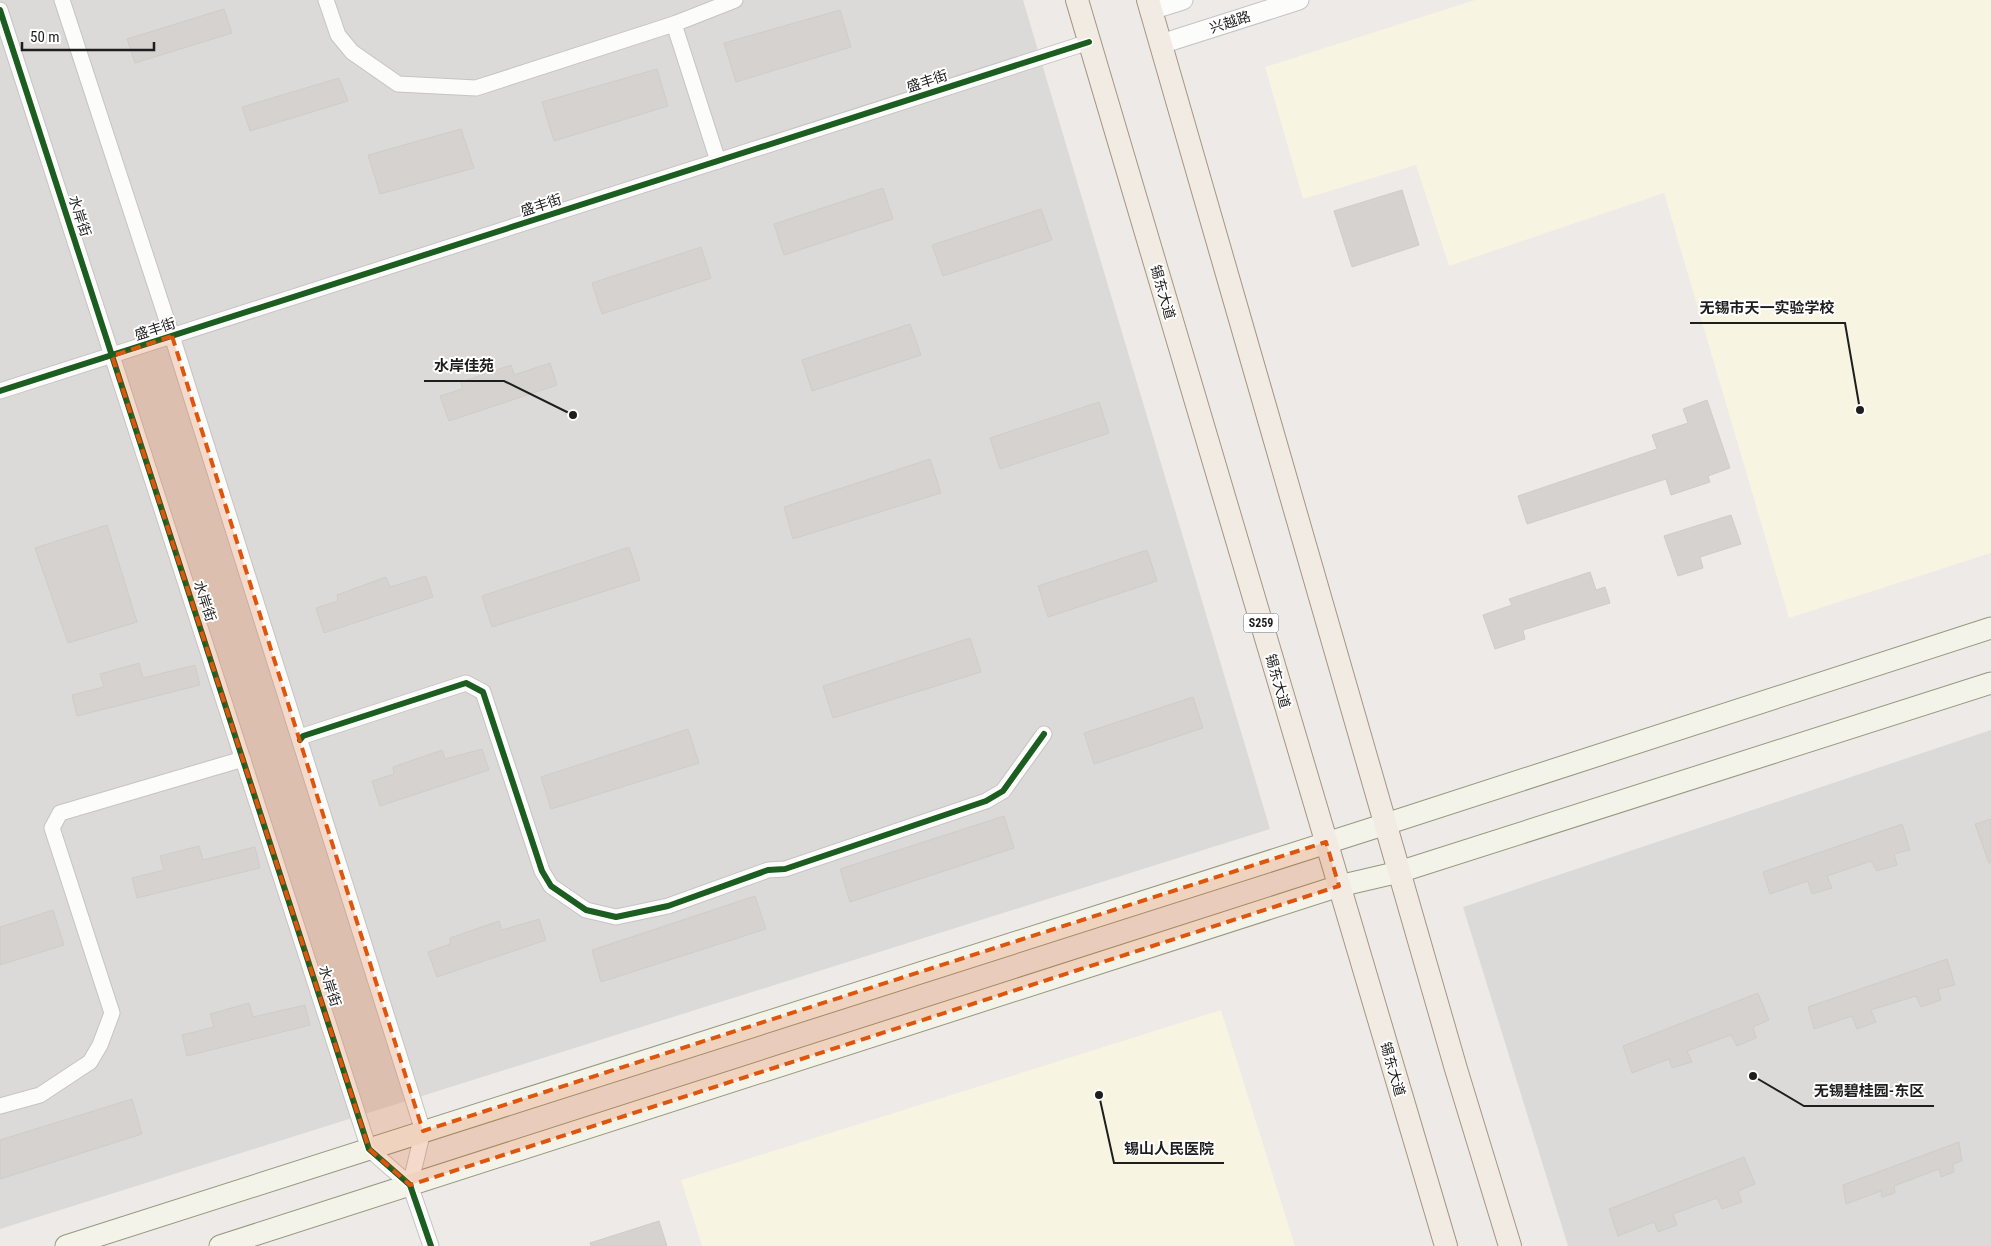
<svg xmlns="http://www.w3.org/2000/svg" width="1991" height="1246" font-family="'Roboto Condensed','Noto Sans SC',sans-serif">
<rect width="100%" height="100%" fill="#edeae7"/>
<!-- residential -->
<g fill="#dcdad8">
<polygon points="0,0 1023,0 1270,829 0,1229"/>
<polygon points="1991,730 1991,1246 1568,1246 1463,907"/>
</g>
<!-- education -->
<g fill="#f7f4e2">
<polygon points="1475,0 1991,0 1991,553 1789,618 1664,193 1449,266 1416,165 1303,199 1265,67"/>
<polygon points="1221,1010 1295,1246 702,1246 681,1180"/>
</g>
<!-- building -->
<g fill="#d5d2cf" stroke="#d0ccc8">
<polygon points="224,9 232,33 135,63 127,39"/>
<polygon points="840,10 851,47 736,82 724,43"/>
<polygon points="657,69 668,106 554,141 542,102"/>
<polygon points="339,78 348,101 250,131 242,107"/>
<polygon points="461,129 474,168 380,194 368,155"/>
<polygon points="883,188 893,219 784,255 774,224"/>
<polygon points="1402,190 1419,245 1352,267 1334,211"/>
<polygon points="1041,209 1052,240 943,276 932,245"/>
<polygon points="701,247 711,278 602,314 592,283"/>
<polygon points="910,324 921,355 812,391 802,360"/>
<polygon points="550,363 557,385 449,421 440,396 462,389 461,382 511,365 514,375"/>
<polygon points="1707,400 1730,468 1708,476 1710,482 1671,495 1666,479 1527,524 1518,496 1657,449 1652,435 1688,423 1683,409"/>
<polygon points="1099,402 1109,433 1000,469 990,438"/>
<polygon points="930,459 941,493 793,539 784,507"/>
<polygon points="1731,515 1741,544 1700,557 1703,568 1678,576 1664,536"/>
<polygon points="107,525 137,622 68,643 35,548"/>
<polygon points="629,547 640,580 492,627 482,596"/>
<polygon points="1147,550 1157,581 1048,617 1038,586"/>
<polygon points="1590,572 1596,590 1605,587 1610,603 1523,630 1525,639 1495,649 1483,615 1512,605 1509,599"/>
<polygon points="426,576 433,597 324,633 316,608 338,601 337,595 386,577 390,587"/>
<polygon points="970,638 981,672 833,718 823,686"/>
<polygon points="139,663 143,678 195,665 200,685 77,716 72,695 104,687 100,674"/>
<polygon points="1193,697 1203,728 1094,764 1084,733"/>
<polygon points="688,729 699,763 551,809 541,777"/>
<polygon points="482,749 489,770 380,806 372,781 394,774 393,767 442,750 445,759"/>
<polygon points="1004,816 1014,848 850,902 840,869"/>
<polygon points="1991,819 1991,863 1989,863 1975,824"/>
<polygon points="1902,824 1910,850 1894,854 1897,865 1877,871 1871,861 1827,876 1832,888 1812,894 1808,881 1770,894 1763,872"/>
<polygon points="199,846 203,860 255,847 260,868 137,898 132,878 164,870 160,856"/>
<polygon points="755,896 766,929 601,982 592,950"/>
<polygon points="53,910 64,945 0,965 0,927"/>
<polygon points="539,919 546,940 437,977 428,952 450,944 450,938 499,921 502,930"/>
<polygon points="1947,959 1955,985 1938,989 1941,1000 1921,1007 1916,996 1871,1010 1876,1022 1857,1029 1852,1016 1814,1029 1808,1007"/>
<polygon points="1758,993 1769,1020 1753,1027 1756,1038 1737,1046 1731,1035 1687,1051 1692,1062 1672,1068 1669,1059 1632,1073 1623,1046"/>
<polygon points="249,1003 253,1017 305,1005 310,1025 187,1056 182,1035 214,1027 210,1014"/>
<polygon points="132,1099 142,1134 0,1179 0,1140"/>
<polygon points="1959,1142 1962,1161 1953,1164 1954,1172 1941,1177 1939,1169 1894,1186 1895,1193 1882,1197 1881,1191 1846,1204 1843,1185"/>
<polygon points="1744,1157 1755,1184 1738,1191 1742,1202 1722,1209 1717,1198 1673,1214 1677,1225 1658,1232 1654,1222 1618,1236 1609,1209"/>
<polygon points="659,1221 667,1246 591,1246 590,1243"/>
</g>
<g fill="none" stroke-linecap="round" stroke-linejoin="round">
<defs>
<g id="minor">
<polyline points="62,0 172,336 423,1131 410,1185"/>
<polyline points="326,0 338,35 352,52 398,84 476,88 674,24 735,0"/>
<polyline points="0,10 369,1149 410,1185 431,1246"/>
<polyline points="674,24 718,161"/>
<polyline points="0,391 1089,42"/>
<polyline points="300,740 303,736 466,683 483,692 542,871 551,886 586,910 616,917 668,906 768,870 785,869 986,801 1003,791 1044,734"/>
<polyline points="0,1106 40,1095 90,1062 100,1045 112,1013 52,828 60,813 243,759"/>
</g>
<g id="tertiary">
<polyline points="1151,10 1183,0"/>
<polyline points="1161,44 1299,0"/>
</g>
<g id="secondary">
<polyline points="66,1246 1386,824 1991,628"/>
<polyline points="220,1246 1339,886 1399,872 1991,683"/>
</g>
<g id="primary">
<polyline points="1077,0 1446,1246"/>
<polyline points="1148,0 1456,1069 1510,1246"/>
</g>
</defs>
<!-- minor casing -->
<use href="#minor" stroke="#c5c4c3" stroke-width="17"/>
<!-- tertiary casing -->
<use href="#tertiary" stroke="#c5c4c3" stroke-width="21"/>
<!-- secondary casing -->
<use href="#secondary" stroke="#97977e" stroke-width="23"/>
<!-- primary casing -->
<use href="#primary" stroke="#a39783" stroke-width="24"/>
<!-- minor -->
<use href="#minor" stroke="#fcfcfb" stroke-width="15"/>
<!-- tertiary -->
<use href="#tertiary" stroke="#fcfcfb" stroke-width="19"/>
<!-- secondary -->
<use href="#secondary" stroke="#f4f3ea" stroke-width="21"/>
<!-- primary -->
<use href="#primary" stroke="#f1ebe4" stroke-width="22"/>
<defs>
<g id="cycleway">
<polyline points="0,10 369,1149 410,1185 431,1246"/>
<polyline points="0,391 1089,42"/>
<polyline points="300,740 303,736 466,683 483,692 542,871 551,886 586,910 616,917 668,906 768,870 785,869 986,801 1003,791 1044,734"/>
</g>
</defs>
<!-- cycleway casing -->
<use href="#cycleway" stroke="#fff" stroke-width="9"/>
<!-- cycleway -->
<use href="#cycleway" stroke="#1b5e20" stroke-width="6"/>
</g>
<!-- marked area -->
<path fill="#de560d" fill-opacity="0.2" stroke="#de560d" stroke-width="4" stroke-dasharray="10 6" stroke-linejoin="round" d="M172,336L423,1131L1326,842L1339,886L410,1185L369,1149L112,356Z"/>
<g text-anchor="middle" stroke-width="4" stroke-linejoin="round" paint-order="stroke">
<!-- shield labels -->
<rect fill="#fff" stroke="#626262" stroke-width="1" x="1243.5" y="613.5" width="35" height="19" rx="4"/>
<g font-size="12" font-weight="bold" fill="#1e1e1e">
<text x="1261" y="627">S259</text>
</g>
<!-- street labels -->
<g font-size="14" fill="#1e1e1e" stroke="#fff">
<text transform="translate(1230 22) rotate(-18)" y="5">兴越路</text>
<text transform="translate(927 81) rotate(-18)" y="5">盛丰街</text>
<text transform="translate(541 205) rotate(-18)" y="5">盛丰街</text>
<text transform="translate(80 216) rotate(72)" y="5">水岸街</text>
<text transform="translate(1163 292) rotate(74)" y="5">锡东大道</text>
<text transform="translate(155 329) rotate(-18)" y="5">盛丰街</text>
<text transform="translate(205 601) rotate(72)" y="5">水岸街</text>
<text transform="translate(1278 681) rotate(74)" y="5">锡东大道</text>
<text transform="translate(330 986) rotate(72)" y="5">水岸街</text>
<text transform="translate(1393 1069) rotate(74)" y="5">锡东大道</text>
</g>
</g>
<!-- callouts -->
<path fill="none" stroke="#1e1e1e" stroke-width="2" d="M1860 410L1845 323H1690M573 415L504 381H424M1753 1076L1804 1106H1934M1099 1095L1114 1163H1224"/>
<g fill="#1e1e1e" stroke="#fff" stroke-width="2">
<circle cx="1860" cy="410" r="5"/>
<circle cx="573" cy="415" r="5"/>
<circle cx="1753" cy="1076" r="5"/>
<circle cx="1099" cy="1095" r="5"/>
</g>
<g font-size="15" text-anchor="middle" font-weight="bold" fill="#1e1e1e" stroke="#fff" stroke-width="4" stroke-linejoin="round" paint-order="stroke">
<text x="1767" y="313">无锡市天一实验学校</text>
<text x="464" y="371">水岸佳苑</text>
<text x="1869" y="1096">无锡碧桂园-东区</text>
<text x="1169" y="1154">锡山人民医院</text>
</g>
<!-- scale -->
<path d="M22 42v8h132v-8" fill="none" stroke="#1e1e1e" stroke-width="2.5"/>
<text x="30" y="42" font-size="15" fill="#1e1e1e" stroke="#ffffff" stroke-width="4" paint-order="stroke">50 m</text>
</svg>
